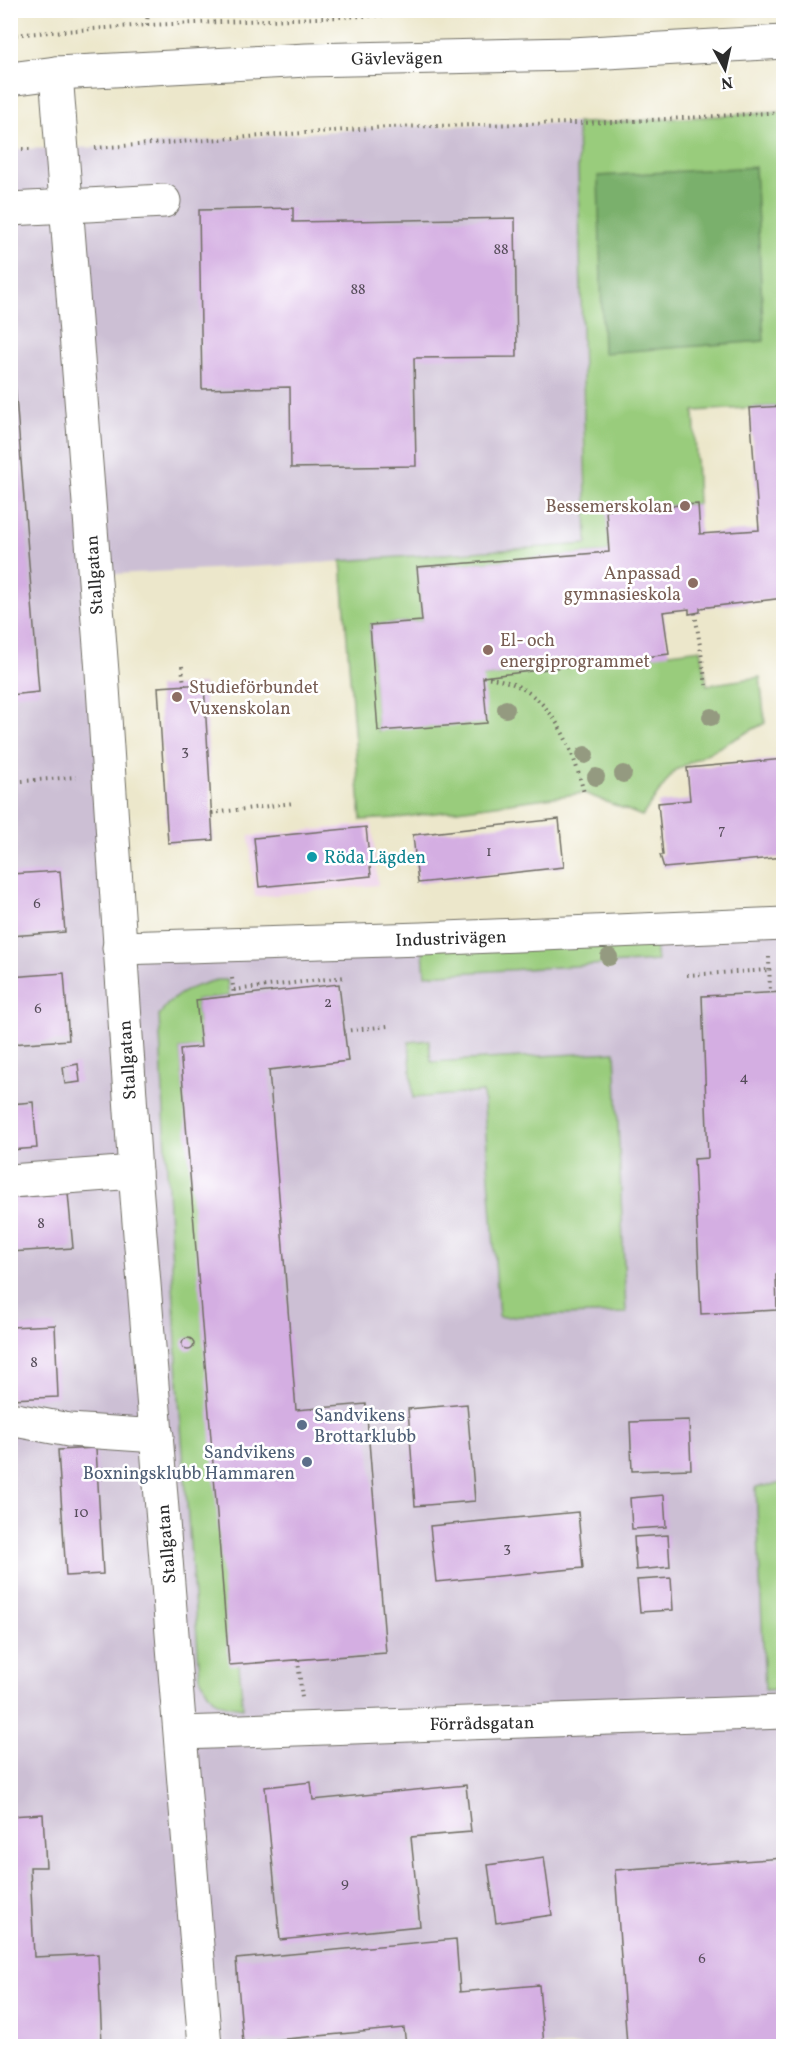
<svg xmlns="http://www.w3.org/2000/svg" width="794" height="2057" font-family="Vollkorn,serif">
<rect width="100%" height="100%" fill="#fff"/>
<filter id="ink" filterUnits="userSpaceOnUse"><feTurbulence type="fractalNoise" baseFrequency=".0167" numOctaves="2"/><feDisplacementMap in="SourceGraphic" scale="12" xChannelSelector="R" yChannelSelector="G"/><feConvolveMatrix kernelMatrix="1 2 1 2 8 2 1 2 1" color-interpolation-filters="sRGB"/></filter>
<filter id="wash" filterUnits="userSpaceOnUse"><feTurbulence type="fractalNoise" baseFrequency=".008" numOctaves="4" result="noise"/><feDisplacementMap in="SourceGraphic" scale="24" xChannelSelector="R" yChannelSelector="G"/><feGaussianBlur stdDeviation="1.35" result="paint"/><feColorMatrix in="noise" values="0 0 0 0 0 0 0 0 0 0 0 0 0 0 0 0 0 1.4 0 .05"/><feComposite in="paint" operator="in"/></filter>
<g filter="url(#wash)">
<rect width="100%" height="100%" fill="#ece7cb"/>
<!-- built -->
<polygon fill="#edd1e9" points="372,824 378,885 255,897 249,836"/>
<!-- industrial -->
<polygon fill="#ccbfd4" points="577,123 584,468 587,545 272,566 95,575 119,948 783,924 783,2046 11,2046 10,149 118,147 388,127"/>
<!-- green -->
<g fill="#99cc7c" stroke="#627c54" stroke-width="1.5">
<polygon points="783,112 783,406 694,411 698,504 607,510 609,552 418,567 422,621 370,625 378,731 483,677 701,649 707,685 760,677 765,723 674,771 642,816 584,793 398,818 361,820 341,561 587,544 577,123 617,122"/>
<polygon points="653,929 657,961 425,975 422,939"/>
<path d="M217,980H227L229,996L196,1000L201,1047L180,1049L243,1708C215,1705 212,1702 200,1677L179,1399L159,1016C170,995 195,985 217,980Z"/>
<polygon points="429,1040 431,1062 615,1052 626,1313 499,1317 483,1092 413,1098 409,1042"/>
<polygon points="783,1483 783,1689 765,1690 756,1487"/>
</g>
<!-- forest -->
<polygon fill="#7ab06c" stroke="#526e4c" stroke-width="1.5" points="755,167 764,341 603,353 598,176"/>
<g id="blocks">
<!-- building -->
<g fill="#d4aee2">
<polygon points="293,208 293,222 515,218 517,357 414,358 416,466 291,468 290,387 202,389 199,210"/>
<polygon points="10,345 12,345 39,692 10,695"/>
<polygon points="784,406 784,598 700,608 700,612 689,614 689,609 663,612 669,654 483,677 487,723 378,731 370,625 422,621 417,567 609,552 606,510 698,504 700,534 759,530 750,408"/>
<polygon points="204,684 213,840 168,843 158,687"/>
<polygon points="784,759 784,857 664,868 660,855 663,855 658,803 690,800 687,768"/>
<polygon points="559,819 564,867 418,883 413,835"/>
<polygon points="366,827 371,876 259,887 254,838"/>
<polygon points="60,871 65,932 10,936 10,874"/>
<polygon points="64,973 69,1040 10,1044 10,977"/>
<polygon points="339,984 348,1061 269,1070 296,1410 366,1404 386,1653 229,1665 180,1049 201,1047 196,1000"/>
<polygon points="784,992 784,1275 776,1275 777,1310 701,1314 694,1159 708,1158 702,996"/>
<polygon points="78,1064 80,1082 65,1084 63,1067"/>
<polygon points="33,1102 37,1148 10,1150 10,1104"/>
<polygon points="68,1193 73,1248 10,1252 10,1198"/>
<polygon points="55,1325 58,1397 10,1399 10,1327"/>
<circle cx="188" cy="1344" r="6"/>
<polygon points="467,1404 475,1501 415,1506 408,1409"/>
<polygon points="689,1420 691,1469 632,1471 630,1422"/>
<polygon points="96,1448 103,1574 66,1576 58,1450"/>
<polygon points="664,1495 666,1527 632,1529 630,1498"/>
<polygon points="578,1512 583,1568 436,1582 430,1526"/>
<polygon points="668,1535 670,1567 636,1570 634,1537"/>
<polygon points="671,1578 673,1610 640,1612 637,1580"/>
<polygon points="311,1782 313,1800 466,1785 471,1832 411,1837 420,1926 280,1940 265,1787"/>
<polygon points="43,1814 46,1867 30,1867 34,1957 98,1954 102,2046 10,2046 10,1816"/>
<polygon points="544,1857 552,1915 496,1923 488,1865"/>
<polygon points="784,1858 784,2046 627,2046 615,1870"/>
<polygon points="456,1939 460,1992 539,1985 544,2046 406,2046 404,2028 243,2043 236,1959"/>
</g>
</g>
</g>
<g filter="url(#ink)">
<use href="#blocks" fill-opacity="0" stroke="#6f6d63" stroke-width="1.5"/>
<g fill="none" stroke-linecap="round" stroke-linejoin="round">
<defs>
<g id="minor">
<polyline points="56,73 102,672 135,1172 205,2046"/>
<polyline points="10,209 164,201"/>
<polyline points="119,948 422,939 784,924"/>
<polyline points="10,1181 135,1172"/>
<polyline points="10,1419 69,1430 157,1436"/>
<polyline points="181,1733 784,1712"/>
</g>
<polyline id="major" points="10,79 56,73 307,60 572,54 784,42"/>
</defs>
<!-- minor casing -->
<use href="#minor" stroke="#6f6d63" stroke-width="35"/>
<!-- major casing -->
<use href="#major" stroke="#6f6d63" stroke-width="35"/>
<!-- path -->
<g stroke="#6f6d63" stroke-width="4" stroke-dasharray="1.5 4.5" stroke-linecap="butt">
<polyline points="147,25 148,10"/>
<polyline points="10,35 147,25 506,10"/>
<polyline points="95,148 388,127 617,122 784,112"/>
<polyline points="10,149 31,149"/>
<polyline points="695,613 706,685"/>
<polyline points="182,666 184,685"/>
<path d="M483,677C547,682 570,738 584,793"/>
<polyline points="10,782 76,777"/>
<polyline points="212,813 294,803"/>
<polyline points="769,957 770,993"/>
<polyline points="687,975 769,970"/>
<polyline points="232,978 234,996"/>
<polyline points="234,990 345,977"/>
<polyline points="344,1031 388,1026"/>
<polyline points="298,1660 302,1698"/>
</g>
<!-- minor -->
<use href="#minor" stroke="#fff" stroke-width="33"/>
<!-- major -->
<use href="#major" stroke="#fff" stroke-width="33"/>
</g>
<!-- trees -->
<g fill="#949a80">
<circle cx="506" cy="709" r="9"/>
<circle cx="711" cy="717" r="9"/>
<circle cx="585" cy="755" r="9"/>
<circle cx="623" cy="774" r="9"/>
<circle cx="596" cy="777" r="9"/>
<circle cx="609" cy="957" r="9"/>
</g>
</g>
<!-- markers -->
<g fill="#8d6e63" stroke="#fff" stroke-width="2">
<circle cx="685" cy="506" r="6"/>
<circle cx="693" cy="583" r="6"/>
<circle cx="488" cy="650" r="6"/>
<circle cx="177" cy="697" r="6"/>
</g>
<circle fill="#0f9aa8" stroke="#fff" stroke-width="2" cx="312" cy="857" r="6"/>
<g fill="#5c6f8a" stroke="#fff" stroke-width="2">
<circle cx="302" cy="1425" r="6"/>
<circle cx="307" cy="1462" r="6"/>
</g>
<g text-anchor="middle" stroke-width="5" stroke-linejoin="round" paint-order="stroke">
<!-- number labels -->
<g font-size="15" fill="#554c59">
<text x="501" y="254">88</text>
<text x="358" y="294">88</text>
<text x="185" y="755">3</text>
<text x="722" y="834">7</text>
<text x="489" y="856">1</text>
<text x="37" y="908">6</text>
<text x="328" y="1007">2</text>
<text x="38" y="1013">6</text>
<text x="744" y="1082">4</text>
<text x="41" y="1228">8</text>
<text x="34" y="1367">8</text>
<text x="81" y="1517">10</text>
<text x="507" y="1552">3</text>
<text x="345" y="1887">9</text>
<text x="702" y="1963">6</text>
</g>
<!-- street labels -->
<g font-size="18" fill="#2b2b2b" stroke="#fff">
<text transform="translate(397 58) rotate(-1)" y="6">Gävlevägen</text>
<text transform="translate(94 575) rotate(-94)" y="6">Stallgatan</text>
<text transform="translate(451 938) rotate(-2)" y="6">Industrivägen</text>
<text transform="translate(127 1060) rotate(-94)" y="6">Stallgatan</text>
<text transform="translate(166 1544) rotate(-95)" y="6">Stallgatan</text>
<text transform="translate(482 1723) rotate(-1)" y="6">Förrådsgatan</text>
</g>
<!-- education labels -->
<g font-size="18" fill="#785e54" stroke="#fff" text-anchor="end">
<text x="673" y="512">Bessemerskolan</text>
<text x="681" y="579">Anpassad<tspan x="681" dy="21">gymnasieskola</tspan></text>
<text x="500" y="646" text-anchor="start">El- och<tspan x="500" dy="21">energiprogrammet</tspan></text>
<text x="189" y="693" text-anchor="start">Studieförbundet<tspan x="189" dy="21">Vuxenskolan</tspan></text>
</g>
<!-- culture labels -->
<g font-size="18" fill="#0d838f" stroke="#fff" text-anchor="start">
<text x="324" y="863">Röda Lägden</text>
</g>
<!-- service labels -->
<g font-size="18" fill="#4e5e75" stroke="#fff" text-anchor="start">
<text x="314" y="1421">Sandvikens<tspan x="314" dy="21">Brottarklubb</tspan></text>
<text x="295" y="1458" text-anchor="end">Sandvikens<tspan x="295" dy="21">Boxningsklubb Hammaren</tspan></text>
</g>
</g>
<!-- margin -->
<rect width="794" height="2057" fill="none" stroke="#fff" stroke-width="36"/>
<!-- north arrow -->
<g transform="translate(725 69) rotate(172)" stroke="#ffffff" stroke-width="4.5" paint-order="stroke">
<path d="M0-4.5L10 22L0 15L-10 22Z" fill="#2b2b2b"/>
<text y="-9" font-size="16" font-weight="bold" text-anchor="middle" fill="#2b2b2b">N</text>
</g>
</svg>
